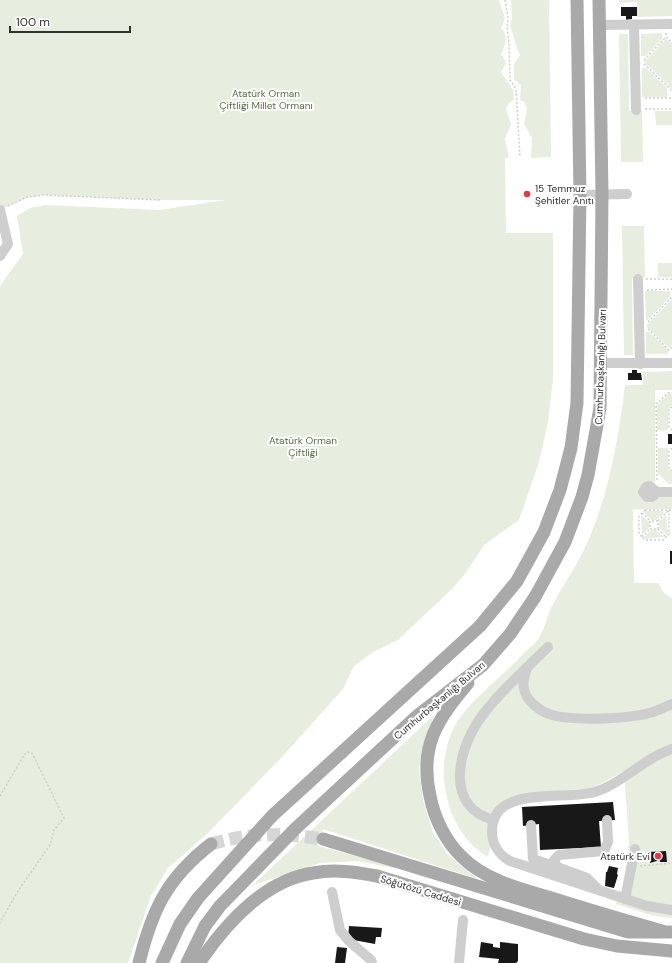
<svg xmlns="http://www.w3.org/2000/svg" width="672" height="963" font-family="'DM Sans',sans-serif">
<rect width="100%" height="100%" fill="#fff"/>
<!-- green -->
<g fill="#e7eddf">
<path d="M0,0H499L505,18L501,28C509,35 505,46 501,54L506,63L501,72L513,90L514,100L509,103L506,109L511,124L505,139L509,158H505L506,233H553V379L548,422L539,462L519,520L485,544L465,574L452,589L398,640L373,652L354,666L343,689L282,757L207,834L168,868L151,896L128,963H0V286L23,254L17,216L30,208L45,205L159,210L226,200H160L43,195C26,197 14,202 0,211Z"/>
<path d="M511,0H549L551,157L531,158L532,139L524,123L527,109L524,102L520,100L521,85L514,79V64L520,55C515,45 514,36 510,26L512,18Z"/>
<polygon points="619,0 672,0 672,16 637,17 637,2 619,3"/>
<polygon points="662,33 662,39 646,56 641,56 641,34"/>
<polygon points="619,34 628,34 629,111 642,111 643,162 621,162"/>
<polygon points="666,39 672,44 672,89 644,62"/>
<polygon points="642,68 646,68 667,88 667,97 642,97"/>
<polygon points="655,111 672,111 672,125 656,125"/>
<polygon points="622,226 644,226 645,277 632,278 633,355 624,355"/>
<rect x="658" y="263" width="14" height="14"/>
<polygon points="645,291 670,291 670,297 648,320 646,320"/>
<polygon points="672,299 672,345 669,348 646,326"/>
<polygon points="646,332 649,332 668,350 668,354 646,354"/>
<path d="M672,371V390H655V484H647L656,496H672V509H633L634,583H658L664,593L672,598V918L654,916L616,904L619,890L626,892L635,849L628,848L629,842L624,771L593,788L517,795L500,804L491,847L487,857C478,850 469,843 463,834C438,799 436,743 466,710C484,689 507,672 526,651C530,647 536,643 539,638C545,628 547,615 553,604C562,587 574,570 583,552C608,500 618,442 625,385H643V372Z"/>
<polygon points="668,394 672,394 672,405 668,409 668,430 657,431 657,405"/>
<polygon points="658,448 668,448 668,469 672,472 672,484 669,484 658,474"/>
<polygon points="645,511 662,511 664,513 656,520 651,520 644,513"/>
<polygon points="641,515 649,522 649,528 642,535"/>
<polygon points="666,515 668,533 667,535 659,528 659,522"/>
<polygon points="652,530 656,530 664,537 646,539 644,537"/>
<polygon points="434,715 419,769 423,800 432,830 446,853 478,879 323,829 318,846 393,866 398,869 358,861 320,863 253,885"/>
</g>
<!-- building -->
<g fill="#181818">
<polygon points="621,7 637,7 637,16 632,16 632,19 626,20 626,16 621,16"/>
<polygon points="632,370 637,370 637,373 641,373 642,380 628,380 628,373 632,373"/>
<rect x="668" y="434" width="4" height="10"/>
<rect x="670" y="551" width="2" height="13"/>
<polygon points="613,802 615,820 599,821 601,847 540,850 539,824 523,826 522,807"/>
<polygon points="666,851 667,862 660,862 660,860 650,863 649,852"/>
<polygon points="609,866 618,868 617,874 618,875 614,888 605,886 606,872 607,872"/>
<polygon points="349,926 382,928 381,937 376,937 375,944 348,939"/>
<polygon points="481,942 493,944 493,947 500,948 500,942 518,944 518,961 516,963 498,963 499,959 479,957"/>
<polygon points="337,947 347,948 345,963 335,963"/>
</g>
<g fill="none" stroke-linecap="round" stroke-linejoin="round">
<!-- major-tunnel -->
<path stroke="#d6d6d6" stroke-width="13" stroke-dasharray="13 6" stroke-linecap="butt" d="M211,844C254,832 280,833 323,839"/>
<!-- path -->
<g stroke="#cecece" stroke-width="1.5" stroke-dasharray="2 2" stroke-linecap="butt">
<polyline points="505,0 508,18 507,26 509,44 510,80 516,89 520,158"/>
<polyline points="666,33 666,37 672,43"/>
<polyline points="644,60 666,37"/>
<polyline points="644,64 672,91"/>
<polyline points="645,98 672,98"/>
<polyline points="645,109 672,109"/>
<polyline points="8,206 27,197 43,195 160,200"/>
<polyline points="646,279 672,279"/>
<polyline points="647,290 672,289"/>
<polyline points="648,322 672,297"/>
<polyline points="648,329 669,350 672,347"/>
<polyline points="672,407 669,409 669,427 672,430"/>
<polyline points="672,448 669,451 669,469 672,471"/>
<polyline points="657,480 656,404 668,393 672,393"/>
<polyline points="645,510 639,516 639,534 645,540 663,540 669,534 669,510"/>
<polyline points="645,510 672,510"/>
<polyline points="642,513 650,521"/>
<polyline points="658,521 669,510"/>
<polyline points="658,529 658,521 650,521 650,529 658,529 666,537"/>
<polyline points="642,537 650,529"/>
<polyline points="0,796 24,755 28,752 32,753 64,818 54,830 50,845 16,894 0,923"/>
<polyline points="640,866 672,863"/>
</g>
<!-- minor -->
<g stroke="#cecece" stroke-width="10">
<polyline points="600,25 672,24"/>
<polyline points="634,25 636,110"/>
<polyline points="580,195 627,194"/>
<polyline points="0,210 8,244 0,256"/>
<polyline points="638,279 640,364"/>
<polyline points="601,363 672,363"/>
<polygon points="649,486 657,492 652,497 647,497 643,492 646,487"/>
<polyline points="657,492 672,492"/>
<path d="M527,668C525,675 522,682 524,689C526,701 541,712 552,715C573,721 628,719 649,713C657,711 665,707 672,704"/>
<path d="M672,749C644,758 623,783 595,792C566,801 492,784 492,831C492,844 499,855 510,861L647,906L672,910"/>
<path d="M494,820C445,807 457,753 479,720C498,693 525,670 548,647"/>
<polyline points="531,825 533,859 557,867"/>
<polyline points="599,890 587,878 557,867 554,860 559,855 604,851 608,842 607,820"/>
<polyline points="332,892 340,930 349,941 371,960 372,963"/>
<polyline points="625,899 635,849"/>
<polyline points="459,963 463,920"/>
</g>
<!-- major -->
<g stroke="#a9a9a9" stroke-width="13">
<path d="M468,683C437,720 419,746 430,796C434,817 445,841 462,857C487,882 525,890 558,900C592,911 627,921 662,931"/>
<polyline points="323,839 628,932 672,932"/>
<path d="M139,963C152,910 167,878 211,844"/>
<polyline points="162,963 180,924 198,898 272,816 480,626 517,581 544,532 560,490 571,448 577,403 580,195 577,0"/>
<polyline points="187,963 205,926 220,906 295,829 417,716 483,665 510,634 535,597 565,542 582,497 588,475 600,408 602,194 599,0"/>
<path d="M199,963C225,925 265,880 313,873C335,869 355,872 377,876L584,939L617,946L672,951"/>
</g>
</g>
<!-- markers -->
<g fill="#e43746" stroke="#fff" stroke-width="1.5">
<circle cx="527" cy="194" r="4"/>
<circle cx="658" cy="856" r="4"/>
</g>
<g text-anchor="middle" stroke-width="4" stroke-linejoin="round" paint-order="stroke">
<!-- park labels -->
<g font-size="10" fill="#556d3e" stroke="#fff">
<text x="266" y="97">Atatürk Orman<tspan x="266" dy="12">Çiftliği Millet Ormanı</tspan></text>
<text x="303" y="444">Atatürk Orman<tspan x="303" dy="12">Çiftliği</tspan></text>
</g>
<!-- poi labels -->
<g font-size="10" fill="#313131" stroke="#fff" text-anchor="start">
<text x="535" y="192">15 Temmuz<tspan x="535" dy="12">Şehitler Anıtı</tspan></text>
<text x="650" y="860" text-anchor="end">Atatürk Evi</text>
</g>
<!-- street labels -->
<g font-size="10" fill="#313131" stroke="#fff">
<text transform="translate(600 367) rotate(-88)" y="4">Cumhurbaşkanlığı Bulvarı</text>
<text transform="translate(439 700) rotate(-40)" y="4">Cumhurbaşkanlığı Bulvarı</text>
<text transform="translate(421 890) rotate(17)" y="4">Söğütözü Caddesi</text>
</g>
</g>
<!-- scale -->
<path d="M10 26v6h120v-6" fill="none" stroke="#313131" stroke-width="2"/>
<text x="16" y="26" font-size="12" fill="#313131" stroke="#ffffff" stroke-width="3" paint-order="stroke">100 m</text>
</svg>
